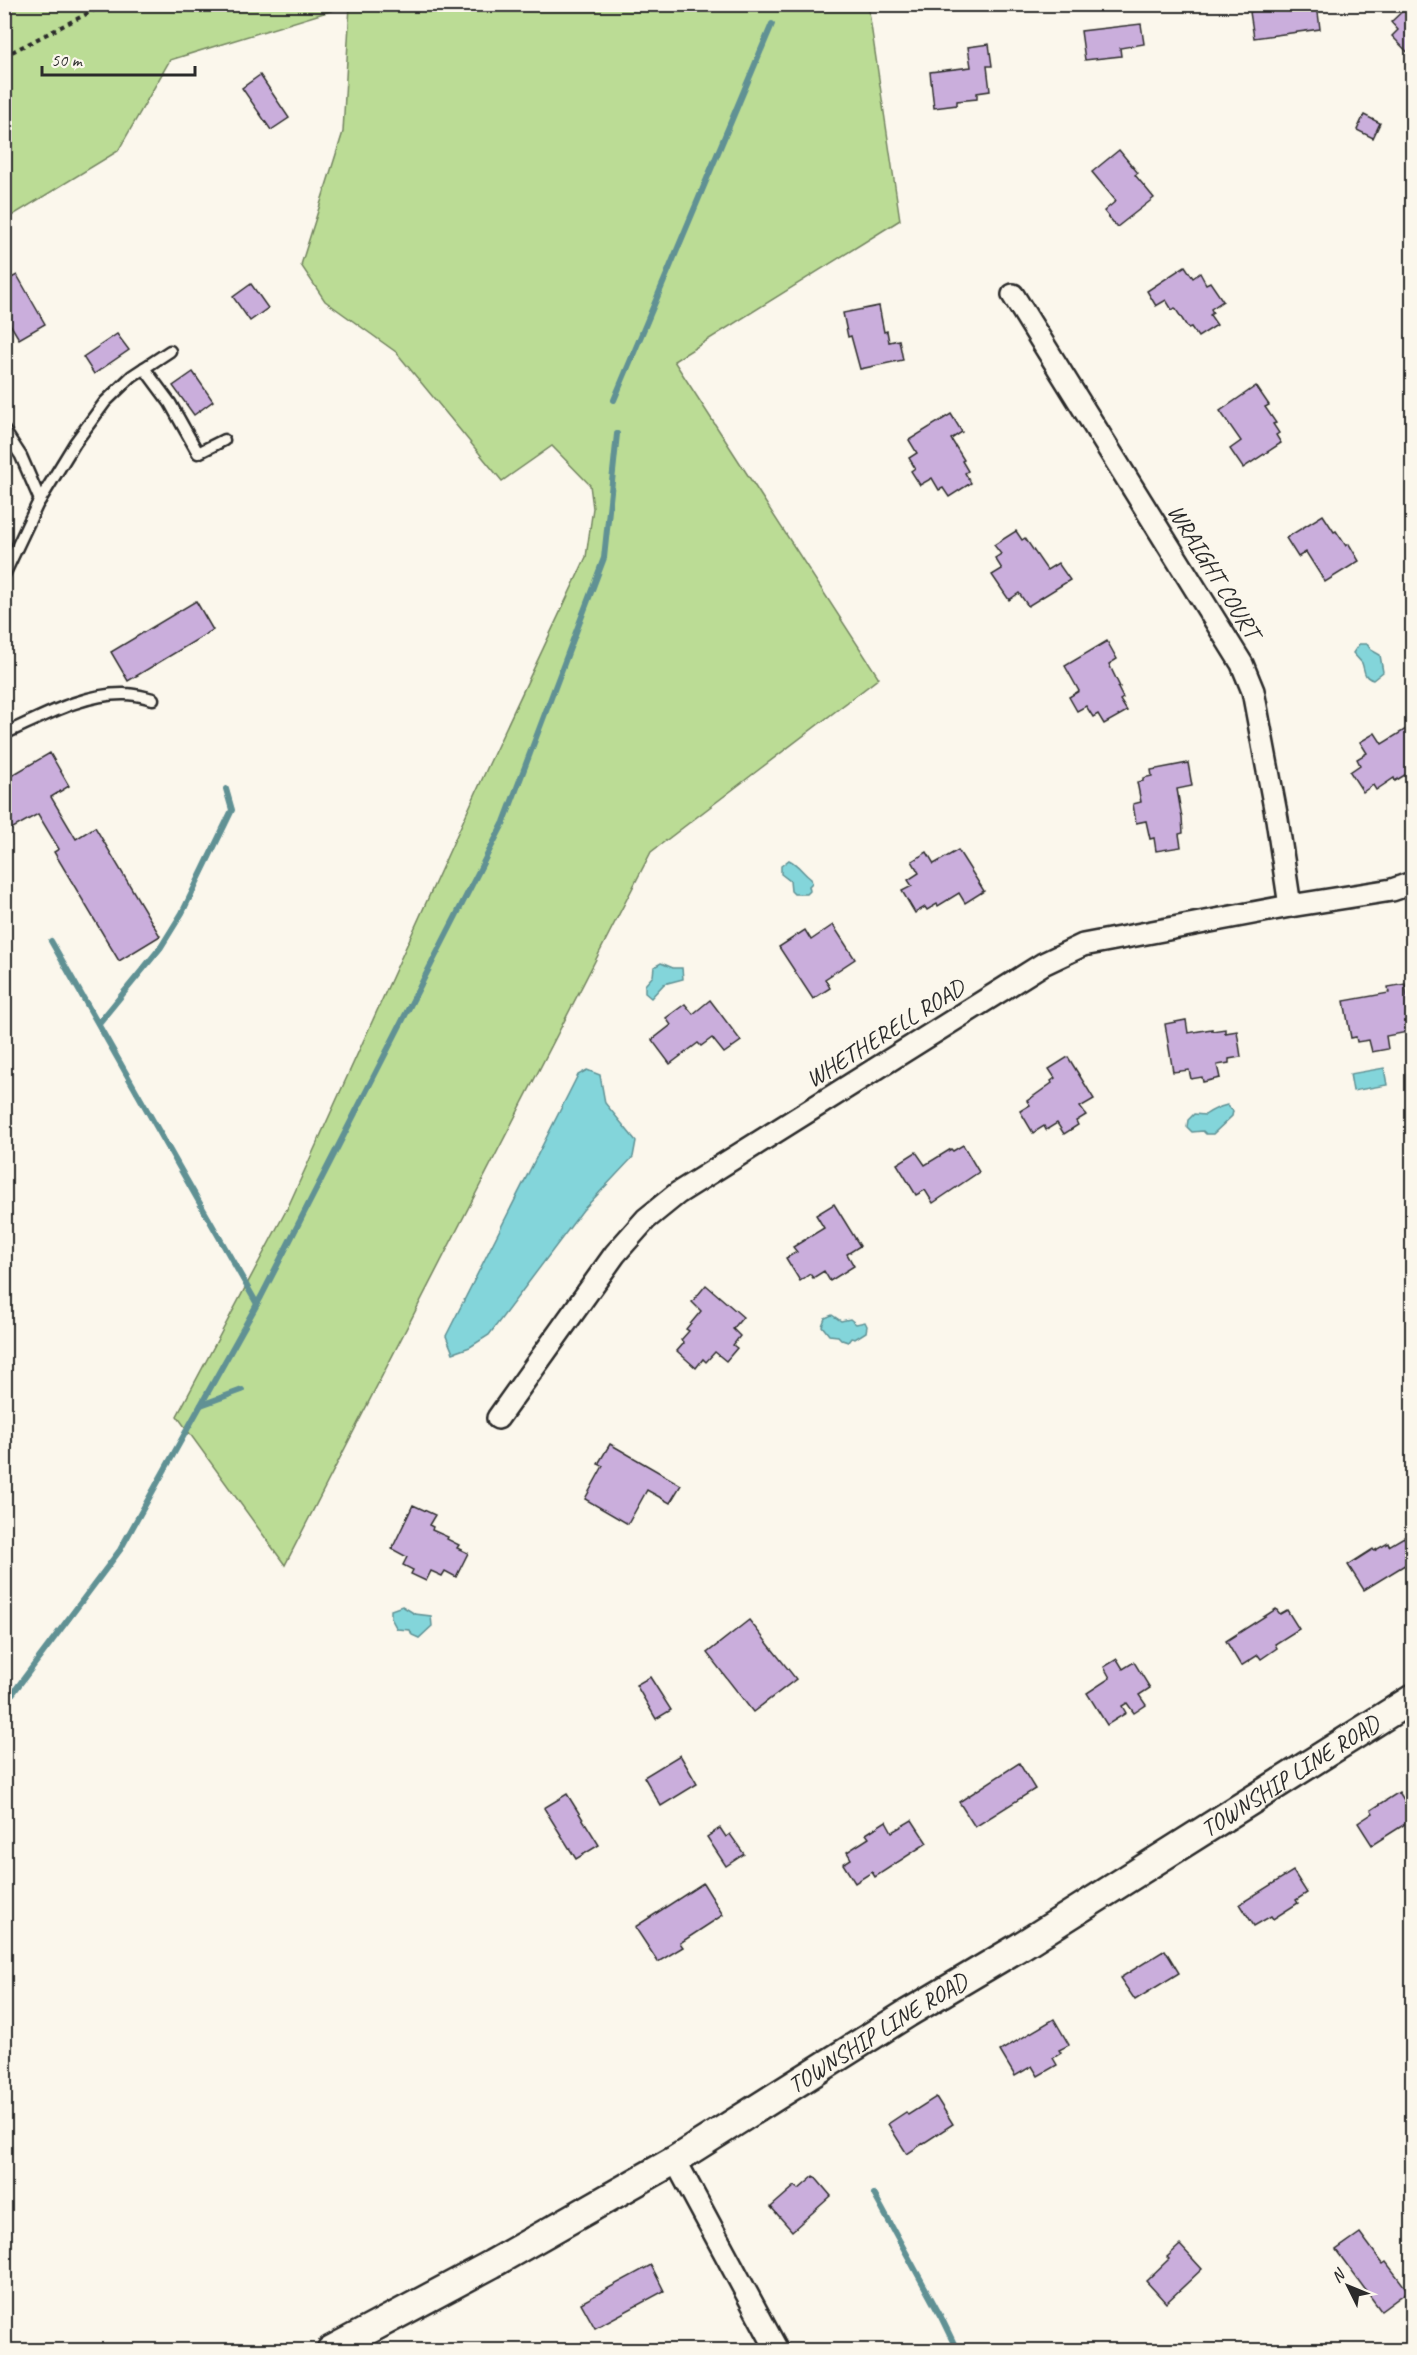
<svg xmlns="http://www.w3.org/2000/svg" width="1417" height="2355" font-family="Caveat,sans-serif">
<rect width="100%" height="100%" fill="#fbf7ec"/>
<filter id="ink" filterUnits="userSpaceOnUse"><feTurbulence type="fractalNoise" baseFrequency=".0167" numOctaves="2"/><feDisplacementMap in="SourceGraphic" scale="12" xChannelSelector="R" yChannelSelector="G"/><feConvolveMatrix kernelMatrix="1 2 1 2 8 2 1 2 1" color-interpolation-filters="sRGB"/></filter>
<g filter="url(#ink)">
<!-- green -->
<polygon fill="#bbdc95" stroke="#738460" stroke-width="1.5" points="5,5 868,5 900,220 674,361 879,678 651,852 285,1565 177,1416 288,1207 489,764 586,557 593,508 590,485 552,446 502,481 396,352 325,301 301,265 343,132 350,5 170,60 118,151 5,220"/>
<!-- water -->
<g fill="#83d5da" stroke="#609194" stroke-width="1.5">
<path d="M1359,644H1367L1371,650L1380,655L1383,672L1373,680C1363,677 1365,671 1362,663L1353,653Z"/>
<path d="M789,860C799,865 802,872 811,879L812,883L809,886L810,891L807,894H794L791,891L790,881L781,874V866Z"/>
<polygon points="661,963 673,968 682,968 683,979 664,984 651,998 645,993 645,985 653,976 654,967"/>
<polygon points="1384,1068 1387,1085 1353,1091 1350,1074"/>
<polygon points="587,1070 600,1075 605,1103 636,1141 633,1157 583,1210 489,1335 470,1347 453,1353 446,1336 578,1075"/>
<path d="M1227,1105L1233,1111L1232,1116L1213,1134H1206L1203,1131L1192,1132L1187,1127L1188,1120L1194,1114L1205,1115C1212,1110 1219,1107 1227,1105Z"/>
<polygon points="832,1315 841,1321 850,1319 856,1324 865,1322 867,1326 866,1332 855,1339 851,1338 848,1342 842,1340 838,1336 829,1335 822,1326 825,1318"/>
<polygon points="402,1606 415,1614 431,1616 432,1626 419,1638 412,1635 410,1630 397,1629 391,1618 391,1610"/>
</g>
<g fill="none" stroke-linecap="round" stroke-linejoin="round">
<!-- stream -->
<g stroke="#609194" stroke-width="6">
<polyline points="614,400 772,24"/>
<polyline points="51,941 257,1304"/>
<polyline points="99,1023 161,947 182,913 232,810 226,789"/>
<polyline points="201,1405 242,1390"/>
<polyline points="4,1705 120,1550 261,1297 504,822 604,558 617,434"/>
<polyline points="874,2194 941,2317 957,2350"/>
</g>
</g>
<!-- building -->
<g fill="#caaedc" stroke="#2b2b2b" stroke-width="1.5">
<polygon points="1274,4 1277,7 1317,4 1320,29 1254,38 1250,12"/>
<polygon points="1410,4 1413,4 1413,58 1392,36 1398,30 1391,22"/>
<polygon points="1141,24 1144,44 1120,48 1121,56 1085,60 1081,31"/>
<polygon points="989,44 992,66 987,66 990,91 977,93 977,99 957,101 957,105 934,108 930,72 971,67 968,47"/>
<polygon points="260,75 289,118 271,130 242,88"/>
<polygon points="1364,115 1380,123 1373,138 1357,130"/>
<polygon points="1119,150 1138,173 1135,175 1154,198 1117,227 1104,211 1116,201 1092,172"/>
<polygon points="1185,266 1193,278 1200,273 1206,284 1210,282 1223,301 1211,309 1213,313 1210,315 1217,325 1198,337 1191,327 1188,328 1175,308 1172,310 1166,300 1156,306 1147,291"/>
<polygon points="17,275 45,324 19,339 4,314 4,282"/>
<polygon points="251,284 268,308 250,321 233,297"/>
<polygon points="879,306 884,332 887,331 889,342 899,340 903,360 860,369 851,336 848,337 843,313"/>
<polygon points="117,334 129,350 94,374 83,357"/>
<polygon points="193,372 213,401 194,415 173,386"/>
<polygon points="1256,386 1269,405 1265,407 1276,423 1273,424 1279,433 1276,435 1281,443 1243,468 1230,449 1241,441 1220,411"/>
<polygon points="951,414 962,432 951,439 964,460 962,461 968,471 965,473 971,483 949,497 943,488 939,490 932,478 920,485 911,471 915,468 909,458 917,453 909,440"/>
<polygon points="1323,515 1334,532 1336,531 1346,546 1349,544 1359,561 1325,582 1306,552 1298,557 1286,538"/>
<polygon points="1016,531 1022,540 1025,538 1047,570 1058,563 1070,580 1028,606 1019,593 1009,600 992,575 1002,569 995,558 1001,554 994,545"/>
<polygon points="196,601 213,630 128,681 111,652"/>
<polygon points="1107,641 1117,659 1109,664 1120,687 1118,688 1123,698 1120,700 1127,711 1104,724 1098,714 1093,717 1086,706 1077,711 1069,697 1079,691 1065,666"/>
<polygon points="1406,729 1413,740 1413,770 1395,781 1394,778 1376,790 1373,785 1363,792 1350,772 1360,765 1357,759 1367,753 1360,742 1375,733 1382,744"/>
<polygon points="50,753 69,786 51,797 76,839 95,827 160,936 119,961 54,852 59,849 38,814 4,833 4,780"/>
<polygon points="1188,763 1192,786 1177,789 1182,818 1183,833 1179,834 1181,847 1156,851 1154,838 1150,839 1146,821 1136,823 1133,804 1141,802 1137,782 1143,781 1143,778 1152,776 1151,770"/>
<polygon points="958,850 984,891 965,903 959,893 938,906 937,904 927,910 925,907 915,913 902,891 912,886 908,880 919,873 912,861 927,852 934,864"/>
<polygon points="833,925 855,959 825,979 830,988 813,999 779,947 805,930 811,940"/>
<polygon points="1405,984 1413,1031 1386,1036 1388,1049 1372,1052 1369,1040 1357,1042 1356,1037 1351,1038 1344,1001 1389,993 1388,987"/>
<polygon points="710,1000 741,1041 724,1053 712,1038 701,1046 698,1043 670,1064 652,1040 671,1025 666,1018 685,1004 693,1014"/>
<polygon points="1186,1020 1188,1033 1212,1029 1212,1031 1225,1029 1225,1033 1237,1031 1241,1057 1229,1059 1229,1063 1217,1065 1220,1078 1203,1082 1202,1077 1191,1079 1189,1070 1173,1072 1165,1024"/>
<polygon points="1068,1057 1094,1099 1080,1107 1086,1115 1076,1121 1078,1125 1064,1134 1057,1123 1046,1130 1044,1126 1033,1133 1020,1111 1030,1105 1027,1101 1052,1083 1051,1081 1055,1078 1049,1069"/>
<polygon points="963,1145 979,1172 933,1203 925,1190 916,1195 897,1164 916,1152 925,1165 951,1149 953,1151"/>
<polygon points="834,1204 860,1246 847,1254 854,1266 830,1281 824,1271 813,1278 810,1274 800,1281 786,1258 797,1252 793,1247 824,1228 816,1215"/>
<polygon points="706,1285 743,1317 733,1329 740,1336 733,1345 737,1348 726,1361 715,1352 706,1362 703,1359 696,1368 677,1351 684,1343 681,1340 689,1331 686,1329 701,1311 692,1302"/>
<polygon points="610,1444 681,1485 670,1503 647,1490 628,1524 585,1499 603,1466 598,1464"/>
<polygon points="413,1505 435,1515 429,1525 433,1527 432,1530 448,1537 447,1539 459,1545 457,1548 468,1553 456,1577 445,1571 442,1576 431,1571 426,1581 411,1574 413,1570 403,1565 407,1557 392,1549"/>
<polygon points="1404,1537 1413,1551 1413,1560 1364,1590 1348,1565 1373,1549 1374,1551 1388,1543 1389,1546"/>
<polygon points="1276,1609 1280,1614 1287,1610 1299,1629 1275,1644 1277,1648 1261,1659 1258,1655 1241,1666 1226,1641"/>
<polygon points="749,1620 796,1679 753,1712 707,1653"/>
<polygon points="1117,1659 1123,1669 1134,1662 1150,1688 1139,1695 1146,1705 1134,1713 1127,1703 1122,1706 1126,1713 1107,1725 1087,1693 1110,1678 1104,1667"/>
<polygon points="650,1677 671,1710 656,1719 636,1685"/>
<polygon points="680,1755 697,1784 661,1806 644,1777"/>
<polygon points="1019,1763 1035,1789 975,1827 959,1802"/>
<polygon points="1399,1792 1413,1814 1413,1819 1372,1845 1358,1823 1373,1813 1371,1810"/>
<polygon points="567,1794 599,1845 576,1859 544,1808"/>
<polygon points="912,1820 927,1843 875,1877 872,1872 855,1883 843,1864 851,1859 847,1852 869,1838 866,1834 886,1821 892,1832"/>
<polygon points="720,1828 726,1837 730,1834 744,1854 726,1866 707,1837"/>
<polygon points="1293,1871 1307,1893 1296,1900 1298,1903 1273,1919 1271,1916 1254,1926 1240,1904"/>
<polygon points="703,1883 723,1915 680,1943 683,1947 658,1962 635,1927"/>
<polygon points="1165,1950 1179,1973 1135,2000 1120,1978"/>
<polygon points="1054,2019 1069,2045 1059,2050 1061,2053 1053,2058 1057,2065 1038,2076 1032,2066 1015,2076 1000,2051"/>
<polygon points="936,2097 953,2124 907,2154 888,2124 906,2112 908,2115"/>
<polygon points="814,2176 831,2196 792,2231 771,2207 795,2186 799,2189"/>
<polygon points="1360,2233 1383,2264 1386,2262 1408,2291 1381,2311 1336,2250"/>
<polygon points="1180,2245 1202,2269 1166,2303 1146,2281 1169,2259 1167,2257"/>
<polygon points="651,2265 664,2291 595,2328 581,2303"/>
</g>
<g fill="none" stroke-linecap="round" stroke-linejoin="round">
<defs>
<g id="service">
<polyline points="144,368 170,403 198,453 224,440"/>
<polyline points="4,430 21,456 40,500"/>
<polyline points="4,575 37,505 75,443 105,402 132,376 170,351"/>
<path d="M4,734C42,717 83,693 125,694C135,694 144,697 153,699"/>
</g>
<g id="minor">
<polyline points="1013,295 1242,664 1253,691 1277,819 1290,906"/>
<polyline points="498,1418 615,1254 646,1219 678,1193 1043,964 1083,945 1290,906 1392,890 1412,883"/>
<polyline points="675,2160 777,2350"/>
</g>
<g id="tertiary">
<path id="s1" d="M331,2350L492,2264L675,2160L908,2013L1021,1946L1412,1699"/>
</g>
</defs>
<!-- service casing -->
<use href="#service" stroke="#2b2b2b" stroke-width="15"/>
<!-- minor casing -->
<use href="#minor" stroke="#2b2b2b" stroke-width="26"/>
<!-- tertiary casing -->
<use href="#tertiary" stroke="#2b2b2b" stroke-width="32"/>
<!-- path -->
<polyline stroke="#2b2b2b" stroke-width="4" stroke-dasharray="4.5 4.5" stroke-linecap="butt" points="4,56 106,4"/>
<!-- service -->
<use href="#service" stroke="#fbf7ec" stroke-width="10"/>
<!-- minor -->
<use href="#minor" stroke="#fbf7ec" stroke-width="21"/>
<!-- tertiary -->
<use href="#tertiary" stroke="#fbf7ec" stroke-width="27"/>
</g>
</g>
<g text-anchor="middle" stroke-width="4.5" stroke-linejoin="round" paint-order="stroke">
<!-- street labels -->
<g font-size="24" fill="#2b2b2b" stroke="#fbf7ec">
<text transform="translate(1214 571) rotate(58)" y="8">WRAIGHT COURT</text>
<text transform="translate(885 1033) rotate(-32)" y="8">WHETHERELL ROAD</text>
<text dy="8" stroke="none"><textPath href="#s1" startOffset="1118">TOWNSHIP LINE ROAD</textPath></text>
<text dy="8" stroke="none"><textPath href="#s1" startOffset="632">TOWNSHIP LINE ROAD</textPath></text>
</g>
</g>
<!-- margin -->
<rect width="1417" height="2355" fill="none" stroke="#fbf7ec" stroke-width="24"/>
<rect x="12" y="12" width="1393" height="2331" fill="none" stroke="#2b2b2b" stroke-width="2" filter="url(#ink)"/>
<!-- north arrow -->
<g transform="translate(1348 2286) rotate(313)" stroke="#fbf7ec" stroke-width="4.5" paint-order="stroke">
<path d="M0-4.5L10 22L0 15L-10 22Z" fill="#2b2b2b"/>
<text y="-9" font-size="16" font-weight="bold" text-anchor="middle" fill="#2b2b2b">N</text>
</g>
<!-- scale -->
<path d="M42 66v9h153v-9" fill="none" stroke="#2b2b2b" stroke-width="3"/>
<text x="51" y="66" font-size="18" fill="#2b2b2b" stroke="#fbf7ec" stroke-width="4.5" paint-order="stroke">50 m</text>
</svg>
